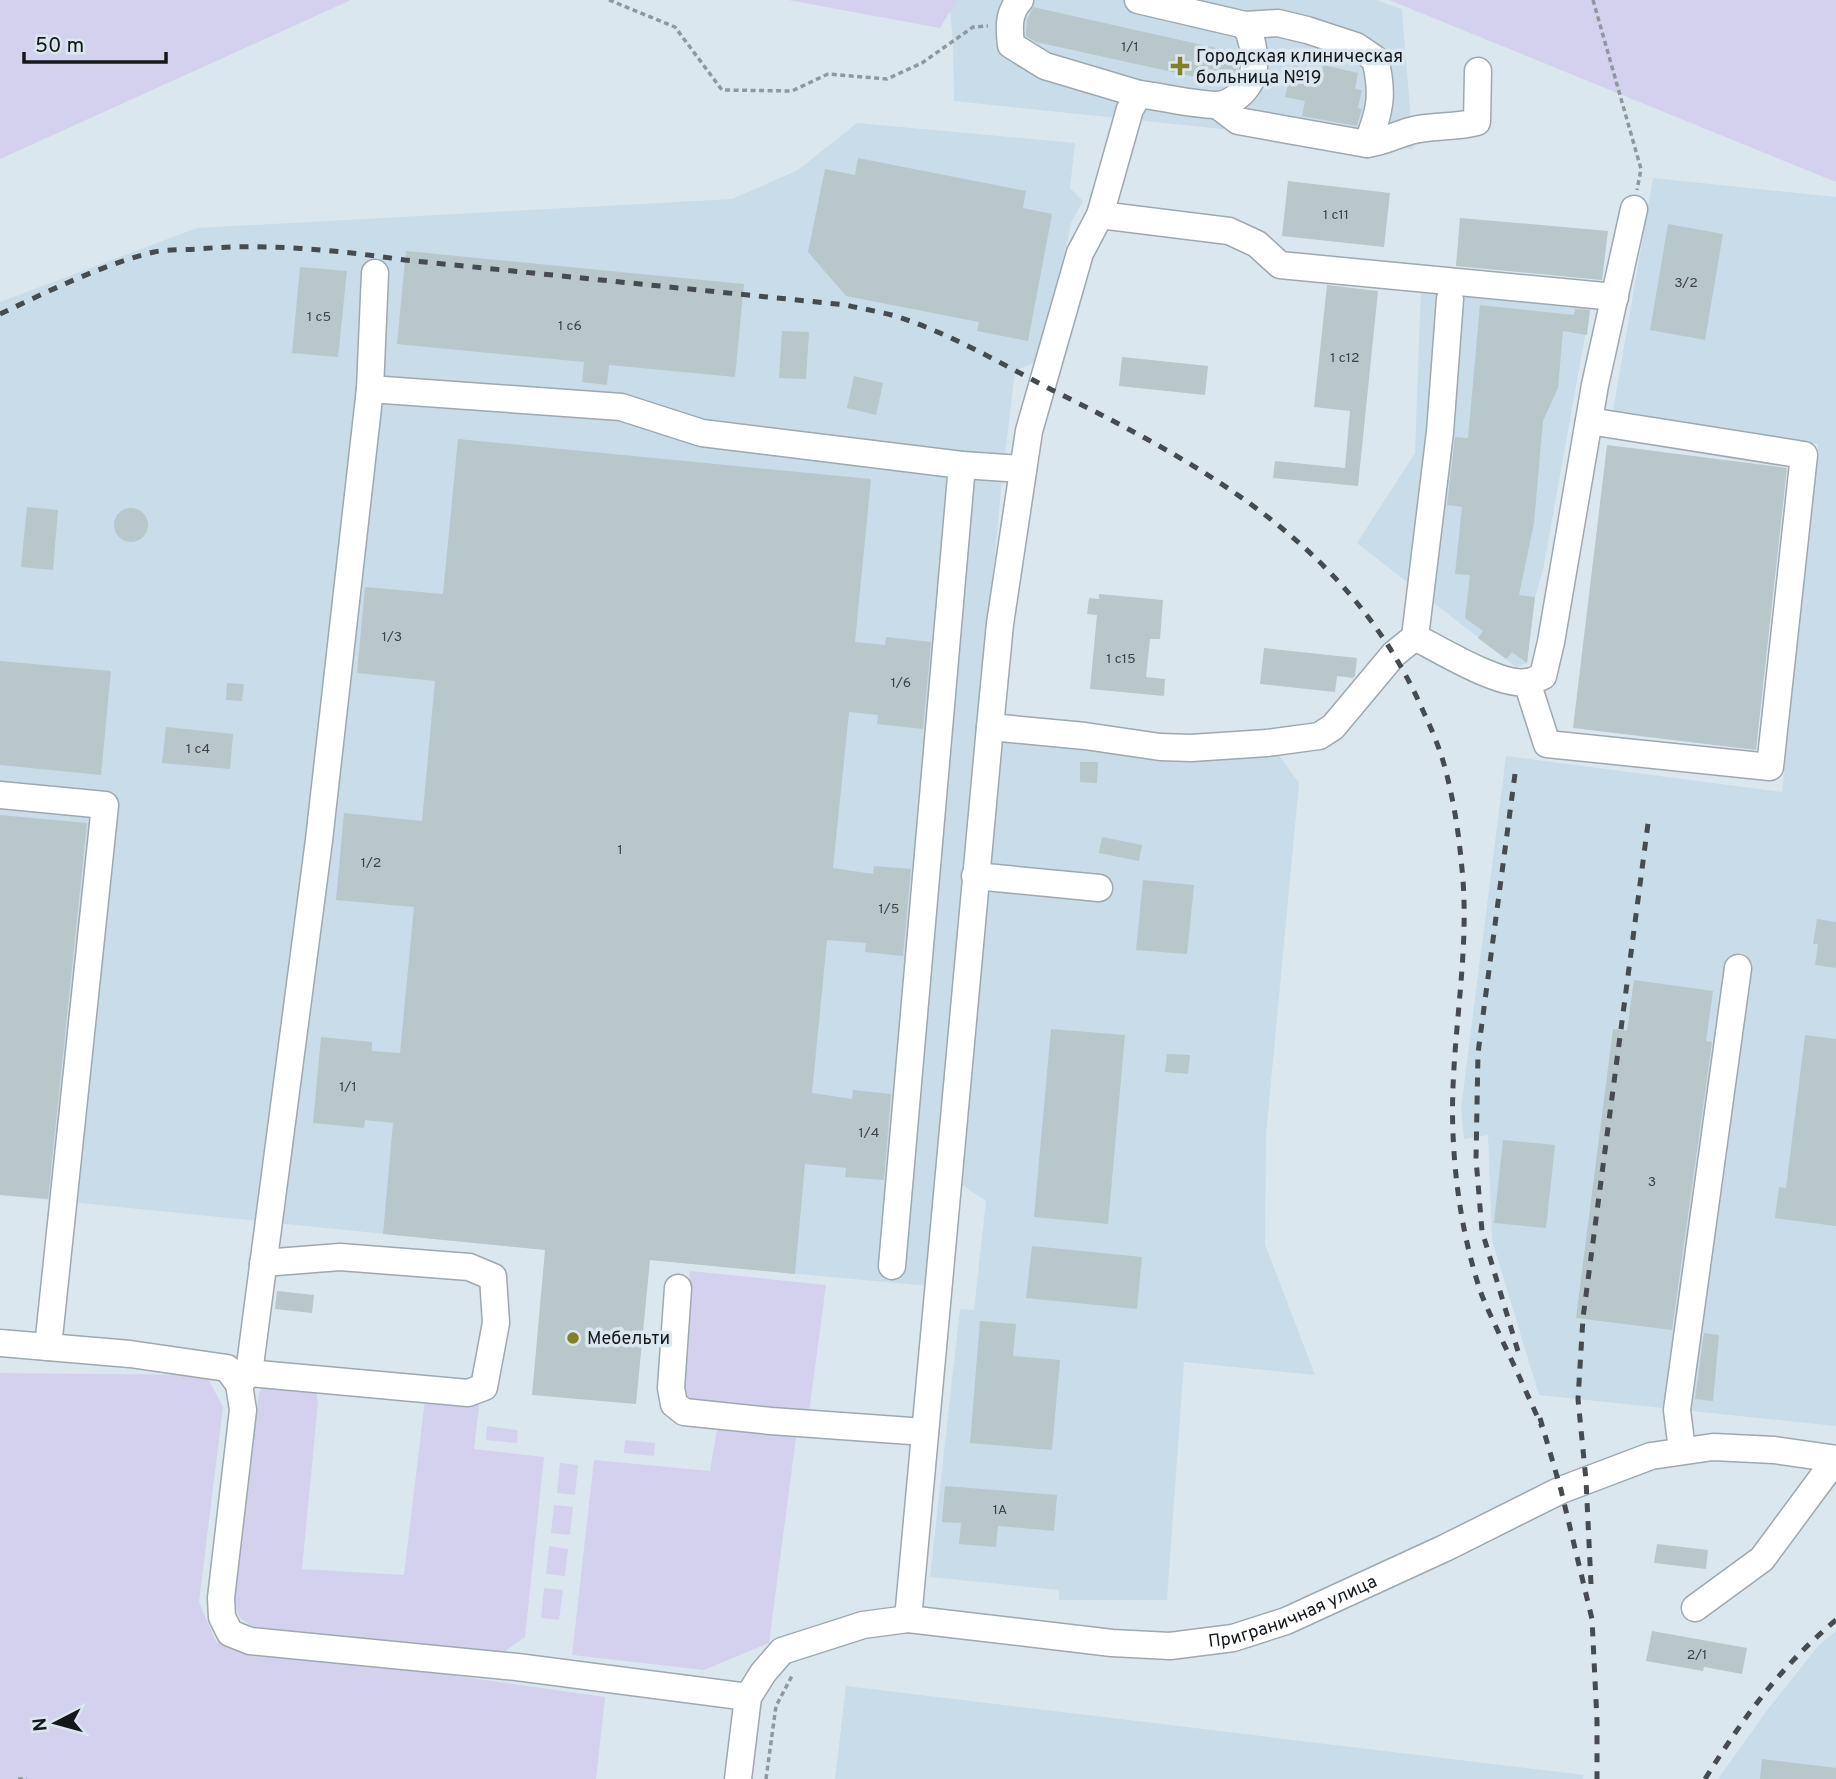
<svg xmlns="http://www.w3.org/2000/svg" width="1836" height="1779" font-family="Overpass,sans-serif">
<rect width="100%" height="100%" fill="#dbe7ef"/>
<!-- built -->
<g fill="#c9dce9">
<polygon points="949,0 1376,0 1402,9 1413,149 954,101 953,42"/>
<polygon points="857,123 1075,143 1070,188 1083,201 1071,223 1047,346 1033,363 1015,371 1001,489 928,1286 545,1250 0,1195 0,302 197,228 732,199 798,170"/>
<polygon points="1653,178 1836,197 1836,1426 1539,1395 1492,1240 1488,1135 1464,1139 1461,1109 1506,756 1782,792 1818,444 1613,411"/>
<polygon points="1421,286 1591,303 1543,570 1535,597 1527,663 1516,667 1357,543 1415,453"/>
<polygon points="1001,738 1278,754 1299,783 1266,1135 1265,1244 1315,1375 1184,1362 1167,1600 1059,1600 1059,1590 930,1577 960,1309 974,1310 986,1201 959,1183"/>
<polygon points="1836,1631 1836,1779 1718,1779 1768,1709 1818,1646"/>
<polygon points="846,1686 1584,1775 1583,1779 835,1779"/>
</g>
<!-- green -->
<g fill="#d4d1ef">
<polygon points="0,0 351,0 0,159"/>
<polygon points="788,0 957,0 940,28"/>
<polygon points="1389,0 1836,0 1836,182"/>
<polygon points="690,1271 826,1285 809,1412 705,1405 686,1396 678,1383"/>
<polygon points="0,1373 206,1375 223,1407 199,1602 216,1642 605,1697 596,1779 0,1779"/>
<polygon points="264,1385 316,1390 318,1402 302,1569 404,1575 425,1399 480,1399 474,1449 544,1457 525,1637 501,1654 257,1629 241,1619 233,1603 259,1393"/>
<polygon points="718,1423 797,1430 769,1643 704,1670 572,1655 594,1460 710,1471"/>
<polygon points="487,1426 518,1430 517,1443 486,1440"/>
<polygon points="625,1440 655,1443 654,1456 624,1453"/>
<polygon points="560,1463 578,1465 575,1495 557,1493"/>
<polygon points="554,1505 573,1507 570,1535 551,1533"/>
<polygon points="549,1546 568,1549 565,1576 546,1574"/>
<polygon points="544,1588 563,1590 559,1620 541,1618"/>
</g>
<!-- building -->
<g fill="#b8c7ca">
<polygon points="1033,7 1238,53 1238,70 1227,84 1036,42 1026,36 1026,32 1027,20"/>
<polygon points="1293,65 1322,72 1323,65 1358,73 1355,89 1362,90 1358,108 1362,109 1357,126 1302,116 1305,101 1285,97"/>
<polygon points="858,158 1026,191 1023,208 1052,214 1028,341 977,331 979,322 846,296 808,252 825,169 855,175"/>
<polygon points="1288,181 1390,193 1384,247 1282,236"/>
<polygon points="1460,218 1608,231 1602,280 1456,266"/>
<polygon points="1668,224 1723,234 1705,340 1650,330"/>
<polygon points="406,251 744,284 735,377 609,365 607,385 582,382 584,362 397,344"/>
<polygon points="300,267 347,271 338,357 292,353"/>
<polygon points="1327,285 1378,291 1358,486 1273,478 1275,461 1345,468 1350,411 1314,407"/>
<polygon points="1480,305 1574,315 1575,309 1590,310 1587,335 1563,331 1558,388 1543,421 1534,523 1519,595 1535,597 1527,663 1512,652 1506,659 1478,638 1483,631 1465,618 1470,575 1455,574 1462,507 1447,505 1455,437 1468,438"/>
<polygon points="782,331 809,332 806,379 779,378"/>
<polygon points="1122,357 1208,366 1205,395 1119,386"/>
<polygon points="854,376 883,383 876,415 847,408"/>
<polygon points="458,439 871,479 855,642 885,645 886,637 931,642 923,729 877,724 878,715 849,712 833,868 873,874 874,866 911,869 903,956 865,952 866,943 827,940 812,1093 852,1099 853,1090 891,1094 884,1180 845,1177 846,1168 805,1164 795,1274 650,1260 636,1404 532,1395 545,1250 383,1234 393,1123 365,1120 364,1128 313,1123 321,1037 372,1042 372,1051 400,1053 414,907 336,900 344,813 422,821 435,681 357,673 365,587 443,594"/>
<polygon points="1607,445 1787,468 1756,750 1573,728"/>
<polygon points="27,507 58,510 53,570 21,567"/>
<circle cx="131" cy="525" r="17"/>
<polygon points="1099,594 1163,600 1160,639 1150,639 1146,677 1165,679 1164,696 1090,689 1097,615 1087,614 1089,598 1099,599"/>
<polygon points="1264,648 1357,658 1355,676 1353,678 1337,676 1335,692 1260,684"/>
<polygon points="0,661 111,671 101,775 0,765"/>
<polygon points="227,683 244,684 242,701 226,700"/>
<polygon points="166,727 233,734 230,769 162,763"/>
<polygon points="1080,762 1098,762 1097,783 1080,782"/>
<polygon points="0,815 87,823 48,1199 0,1195"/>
<polygon points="1102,837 1142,845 1139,861 1099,853"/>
<polygon points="1143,880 1194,885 1187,954 1136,950"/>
<polygon points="1817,919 1836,922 1836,968 1815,965 1818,944 1813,944"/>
<polygon points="1634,980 1713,991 1706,1041 1712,1042 1672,1330 1576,1318 1613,1029 1627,1031"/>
<polygon points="1051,1029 1125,1035 1108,1224 1034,1217"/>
<polygon points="1805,1035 1836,1039 1836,1226 1775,1218 1779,1187 1786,1188"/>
<polygon points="1167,1054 1190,1055 1188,1074 1165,1072"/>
<polygon points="1503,1140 1555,1145 1546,1228 1494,1223"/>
<polygon points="1032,1246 1142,1257 1137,1309 1026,1298"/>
<polygon points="277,1291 314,1295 312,1313 275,1309"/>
<polygon points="980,1321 1016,1324 1013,1356 1060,1360 1052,1450 970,1443"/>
<polygon points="1704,1333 1719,1335 1713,1401 1695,1399"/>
<polygon points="945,1486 1057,1495 1054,1531 998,1526 996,1547 959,1544 961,1523 942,1522"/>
<polygon points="1657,1544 1708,1550 1706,1569 1654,1563"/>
<polygon points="1652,1631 1747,1648 1742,1674 1704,1667 1703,1671 1646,1661"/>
<polygon points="1762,1759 1836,1768 1836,1779 1760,1779"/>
</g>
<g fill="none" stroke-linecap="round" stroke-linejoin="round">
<defs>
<g id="minor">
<path d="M1020,0C1008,13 1009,28 1011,45L1045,66L1139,94"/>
<path d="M1138,0L1245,25L1278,23L1307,30L1356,46L1375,59C1384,94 1380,112 1367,144"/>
<path d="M1217,105L1238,121L1367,144C1386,141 1393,136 1410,131C1428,125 1455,128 1477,122L1478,71"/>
<polyline points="1100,215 1229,231 1257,244 1280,265 1615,297"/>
<polyline points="370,389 621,407 702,433 962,465 1023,469"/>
<polyline points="1415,637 1440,432 1450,299"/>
<polyline points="1527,682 1547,744 1770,767 1804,455 1589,421"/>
<path d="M990,727L1085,736L1160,747L1191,748L1267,743L1319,736L1333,727L1394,654L1415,637C1440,650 1501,687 1527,682C1532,682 1538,678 1543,676L1551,642L1595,385L1634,209"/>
<polyline points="0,795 105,805 48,1347"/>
<polyline points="975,876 1099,888"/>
<polyline points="892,1266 962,465"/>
<polyline points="678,1288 671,1388 674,1404 684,1412 771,1421 925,1432"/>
<polyline points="0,1343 130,1354 227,1368 239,1384 243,1410 221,1598 222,1617 230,1633 250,1641 517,1667 748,1697"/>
<polyline points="249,1373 468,1393 484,1387 496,1323 493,1277 469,1267 340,1257 263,1263"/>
<polyline points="239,1384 249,1373 319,840 370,389 375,273"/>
<polyline points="1682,1450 1677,1410 1738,968"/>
<polyline points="1695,1608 1762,1559 1836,1459"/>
<path d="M908,1619L990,727L1000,624L1029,431L1080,253L1100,215L1130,109L1139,94C1163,97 1190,104 1215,105C1234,105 1253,86 1254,67C1254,52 1253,38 1245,25"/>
<path id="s1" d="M738,1779L748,1697L763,1673L782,1651L863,1625L908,1619L1112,1643L1170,1646L1233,1638L1286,1621L1445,1548L1561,1490L1651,1456L1713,1447L1774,1450L1836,1459"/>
</g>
</defs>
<!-- minor casing -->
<use href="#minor" stroke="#9da8af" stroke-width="29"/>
<!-- path -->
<g stroke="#8f989e" stroke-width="3.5" stroke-dasharray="5 3.5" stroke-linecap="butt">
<polyline points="609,0 675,27 722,90 792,91 828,74 887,79 922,63 973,27 988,26"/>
<polyline points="1593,0 1641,169 1637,190"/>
<polyline points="18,1779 27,1779"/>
<polyline points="766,1779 776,1706 793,1674"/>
</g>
<!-- minor -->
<use href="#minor" stroke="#fff" stroke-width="26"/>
<!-- rail -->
<g stroke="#454b4f" stroke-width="5" stroke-dasharray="9 9" stroke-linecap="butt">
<path d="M0,314C49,291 101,265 154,252C168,249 183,250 197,249C267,243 336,250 405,260L846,305C867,310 890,313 910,321C963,340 1012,370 1062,395C1213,470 1354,551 1424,713C1432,730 1440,749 1445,768C1454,801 1459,835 1462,869C1471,957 1449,1045 1453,1134C1455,1186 1464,1243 1481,1293C1487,1309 1495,1324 1502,1340C1516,1369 1529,1398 1542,1427"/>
<polyline points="1515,774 1478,1053 1476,1159 1482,1231 1520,1358"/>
<polyline points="1540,1418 1561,1490 1592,1619 1597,1721 1597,1779"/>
<polyline points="1591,1584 1586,1480 1578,1399 1583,1318 1649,816"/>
<path d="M1705,1779C1744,1717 1779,1668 1836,1620"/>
</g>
</g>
<!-- markers -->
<g fill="#837f27" stroke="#dbe7ef" stroke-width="2.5">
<path d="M1176.5 55.5h7v7h7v7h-7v7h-7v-7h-7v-7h7z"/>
<circle cx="573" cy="1338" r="7"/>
</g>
<g text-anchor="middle" stroke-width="7" stroke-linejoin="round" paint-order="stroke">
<!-- number labels -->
<g font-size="14" fill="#3d4447">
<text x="1130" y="51">1/1</text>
<text x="1336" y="219">1 с11</text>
<text x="1686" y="287">3/2</text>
<text x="319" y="321">1 с5</text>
<text x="570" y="330">1 с6</text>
<text x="1345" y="362">1 с12</text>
<text x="392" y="641">1/3</text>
<text x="1121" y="663">1 с15</text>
<text x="901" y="687">1/6</text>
<text x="198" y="753">1 с4</text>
<text x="620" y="854">1</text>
<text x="371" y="867">1/2</text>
<text x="889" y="913">1/5</text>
<text x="348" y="1091">1/1</text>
<text x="869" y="1137">1/4</text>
<text x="1652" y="1186">3</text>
<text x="1000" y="1514">1А</text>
<text x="1697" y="1659">2/1</text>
</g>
<!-- poi labels -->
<g font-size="18" fill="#14181b" stroke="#dbe7ef" text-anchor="start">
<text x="1196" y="62">Городская клиническая<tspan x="1196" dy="21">больница №19</tspan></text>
<text x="587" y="1344">Мебельти</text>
</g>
<!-- street labels -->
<g font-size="18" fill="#14181b" stroke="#dbe7ef">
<text dy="6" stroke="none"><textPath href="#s1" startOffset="662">Приграничная улица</textPath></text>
</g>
</g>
<!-- north arrow -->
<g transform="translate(56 1723) rotate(264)" stroke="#dbe7ef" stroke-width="5" paint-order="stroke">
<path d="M0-5L12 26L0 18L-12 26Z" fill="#14181b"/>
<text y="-10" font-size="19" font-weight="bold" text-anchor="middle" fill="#14181b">N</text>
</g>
<!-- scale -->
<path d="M24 52v10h142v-10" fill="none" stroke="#14181b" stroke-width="3.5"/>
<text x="35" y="52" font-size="21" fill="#14181b" stroke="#dbe7ef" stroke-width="5" paint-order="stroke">50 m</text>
</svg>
